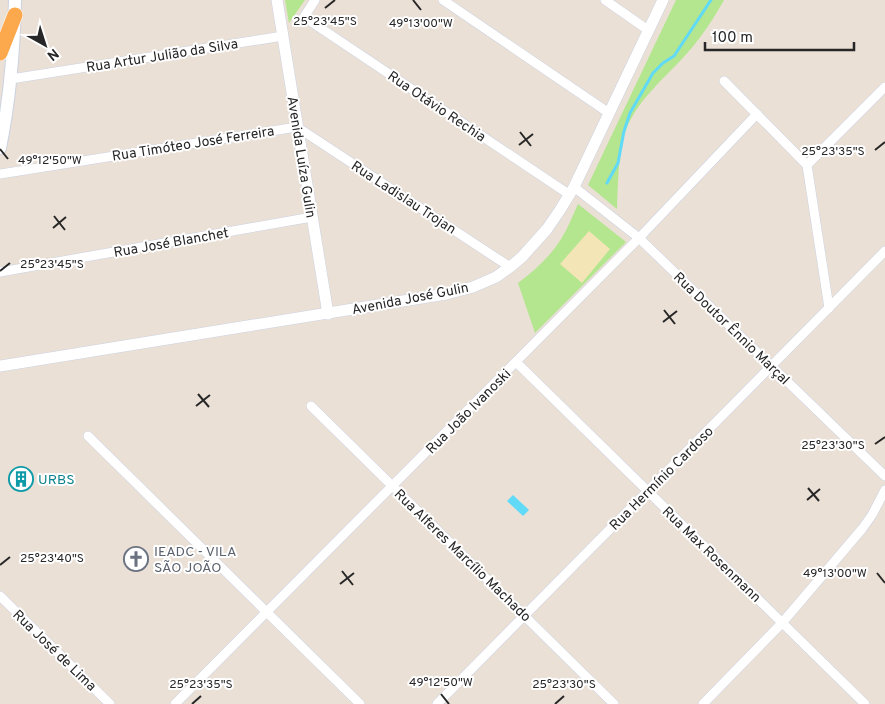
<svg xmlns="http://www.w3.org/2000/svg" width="885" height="704" font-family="Overpass,sans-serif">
<rect width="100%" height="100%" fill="#ebe0d6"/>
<!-- green -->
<g fill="#b3e68e">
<polygon points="285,0 305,0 289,23"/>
<path d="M676,0H724C714,18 703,35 689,51C667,77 634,101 624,136C618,159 618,184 617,209L588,185Z"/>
<path d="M578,204L626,242L535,333L518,283C535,270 550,257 561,239C568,228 573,215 578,204Z"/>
</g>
<!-- sand -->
<polygon fill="#f4e5b6" points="589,231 610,249 582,283 560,264"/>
<!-- water -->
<polygon fill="#60daf6" points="513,495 529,510 523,516 507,501"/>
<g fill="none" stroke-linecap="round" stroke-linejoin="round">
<!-- stream -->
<polyline stroke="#60daf6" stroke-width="3" points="607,183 618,163 624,131 630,113 653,73 663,63 674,56 711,0"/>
<defs>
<g id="minor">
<polyline points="315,0 304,17 570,195"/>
<polyline points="443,0 609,113"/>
<polyline points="605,0 648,30"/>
<polyline points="11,79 283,36"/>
<polyline points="724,81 807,165 829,308"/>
<polyline points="807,165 885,87"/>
<polyline points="0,174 297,127 510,267"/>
<polyline points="574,187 639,238 885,476"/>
<polyline points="0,272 312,217"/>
<polyline points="516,362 865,704"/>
<polyline points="311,406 614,704"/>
<polyline points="88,436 360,704"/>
<polyline points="0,596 110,704"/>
<polyline points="175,704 639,238 757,114"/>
<polyline points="437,704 885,251"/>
<polyline points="703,704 782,623 862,529 872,515 885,490"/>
</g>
<g id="tertiary">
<polyline points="277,0 328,314"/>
<polyline points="0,366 446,294 473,287 496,277 510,267 522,257 547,229 560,210 574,187 663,0"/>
</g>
<path id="secondary" d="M0,148C10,99 14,50 15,0"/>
<polyline id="trunk" points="0,53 15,15"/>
</defs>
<!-- minor casing -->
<use href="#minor" stroke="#ccd2e1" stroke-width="10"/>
<!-- tertiary casing -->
<use href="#tertiary" stroke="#ccd2e1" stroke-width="12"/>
<!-- secondary casing -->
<use href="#secondary" stroke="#ccd2e1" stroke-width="14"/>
<!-- trunk casing -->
<use href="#trunk" stroke="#fff" stroke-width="16"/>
<!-- minor -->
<use href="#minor" stroke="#fff" stroke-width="9"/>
<!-- tertiary -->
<use href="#tertiary" stroke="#fff" stroke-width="11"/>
<!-- secondary -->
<use href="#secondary" stroke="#fff" stroke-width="12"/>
<!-- trunk -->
<use href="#trunk" stroke="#fca84d" stroke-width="15"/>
</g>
<!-- ticks -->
<path fill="none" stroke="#272727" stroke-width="2" d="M413,0L421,10M325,8L335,0M520,132L531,146M519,145L533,134M0,149L8,159M875,150L885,142M54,216L65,230M53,228L66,217M0,271L10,263M664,310L675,324M663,322L677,311M198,394L209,407M196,406L210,395M875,444L885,437M808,488L819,501M807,500L820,489M0,565L10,557M342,571L353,585M877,573L885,583M340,584L354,573M441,694L449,704M192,704L201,696M555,704L564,696"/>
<!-- icons -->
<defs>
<symbol id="building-ring" viewBox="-11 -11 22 22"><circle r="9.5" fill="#fff" stroke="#0f9aa8" stroke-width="1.5"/><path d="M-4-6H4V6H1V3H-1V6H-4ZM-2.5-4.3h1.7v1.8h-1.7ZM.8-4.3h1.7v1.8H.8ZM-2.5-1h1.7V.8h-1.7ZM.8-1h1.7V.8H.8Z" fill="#0f9aa8"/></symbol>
<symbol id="church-ring" viewBox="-11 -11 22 22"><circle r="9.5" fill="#fff" stroke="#6b7280" stroke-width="1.5"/><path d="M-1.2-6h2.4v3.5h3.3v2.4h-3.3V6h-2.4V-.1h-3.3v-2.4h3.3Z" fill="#6b7280"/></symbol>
</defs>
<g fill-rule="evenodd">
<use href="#building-ring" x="7" y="465" width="28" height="28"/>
<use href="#church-ring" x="122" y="545" width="28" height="28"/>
</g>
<g text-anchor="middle" stroke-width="4" stroke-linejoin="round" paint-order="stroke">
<!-- street labels -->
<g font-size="14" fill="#272727" stroke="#fff">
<text transform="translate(162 55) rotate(-9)" y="5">Rua Artur Julião da Silva</text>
<text transform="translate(437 106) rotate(34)" y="5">Rua Otávio Rechia</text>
<text transform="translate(193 143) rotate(-9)" y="5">Rua Timóteo José Ferreira</text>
<text transform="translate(302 157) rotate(81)" y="5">Avenida Luíza Gulin</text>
<text transform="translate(404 197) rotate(33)" y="5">Rua Ladislau Trojan</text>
<text transform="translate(171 242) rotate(-10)" y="5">Rua José Blanchet</text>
<text transform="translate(410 298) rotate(-11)" y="5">Avenida José Gulin</text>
<text transform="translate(732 328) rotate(44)" y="5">Rua Doutor Ênnio Marçal</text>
<text transform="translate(468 411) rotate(-45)" y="5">Rua João Ivanoski</text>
<text transform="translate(661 478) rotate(-45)" y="5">Rua Hermínio Cardoso</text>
<text transform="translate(712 554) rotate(44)" y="5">Rua Max Rosenmann</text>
<text transform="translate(463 555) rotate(44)" y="5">Rua Alferes Marcílio Machado</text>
<text transform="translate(55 650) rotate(44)" y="5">Rua José de Lima</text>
</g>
<!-- culture labels -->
<g font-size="14" fill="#0d838f" stroke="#fff" text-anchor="start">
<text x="38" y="484">URBS</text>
</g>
<!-- worship labels -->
<g font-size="14" fill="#5b616d" stroke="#fff" text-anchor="start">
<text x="154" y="556">IEADC - VILA<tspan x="154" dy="16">SÃO JOÃO</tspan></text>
</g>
</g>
<g font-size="12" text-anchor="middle" fill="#272727" stroke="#fff" stroke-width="4" stroke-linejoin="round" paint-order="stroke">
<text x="325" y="25">25°23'45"S</text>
<text x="421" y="27">49°13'00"W</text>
<text x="833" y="155">25°23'35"S</text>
<text x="50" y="164">49°12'50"W</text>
<text x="52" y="268">25°23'45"S</text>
<text x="833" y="449">25°23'30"S</text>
<text x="52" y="562">25°23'40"S</text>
<text x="835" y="577">49°13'00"W</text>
<text x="441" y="686">49°12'50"W</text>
<text x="201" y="688">25°23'35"S</text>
<text x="564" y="688">25°23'30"S</text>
</g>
<!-- north arrow -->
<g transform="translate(45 45) rotate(141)" stroke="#ffffff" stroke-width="4" paint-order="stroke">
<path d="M0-4L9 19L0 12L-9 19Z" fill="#272727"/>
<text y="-8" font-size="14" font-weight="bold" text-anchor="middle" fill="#272727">N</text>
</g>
<!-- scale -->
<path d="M705 42v8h149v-8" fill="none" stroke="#272727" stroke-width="2.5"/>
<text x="712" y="42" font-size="15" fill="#272727" stroke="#ffffff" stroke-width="4" paint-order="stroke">100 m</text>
</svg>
